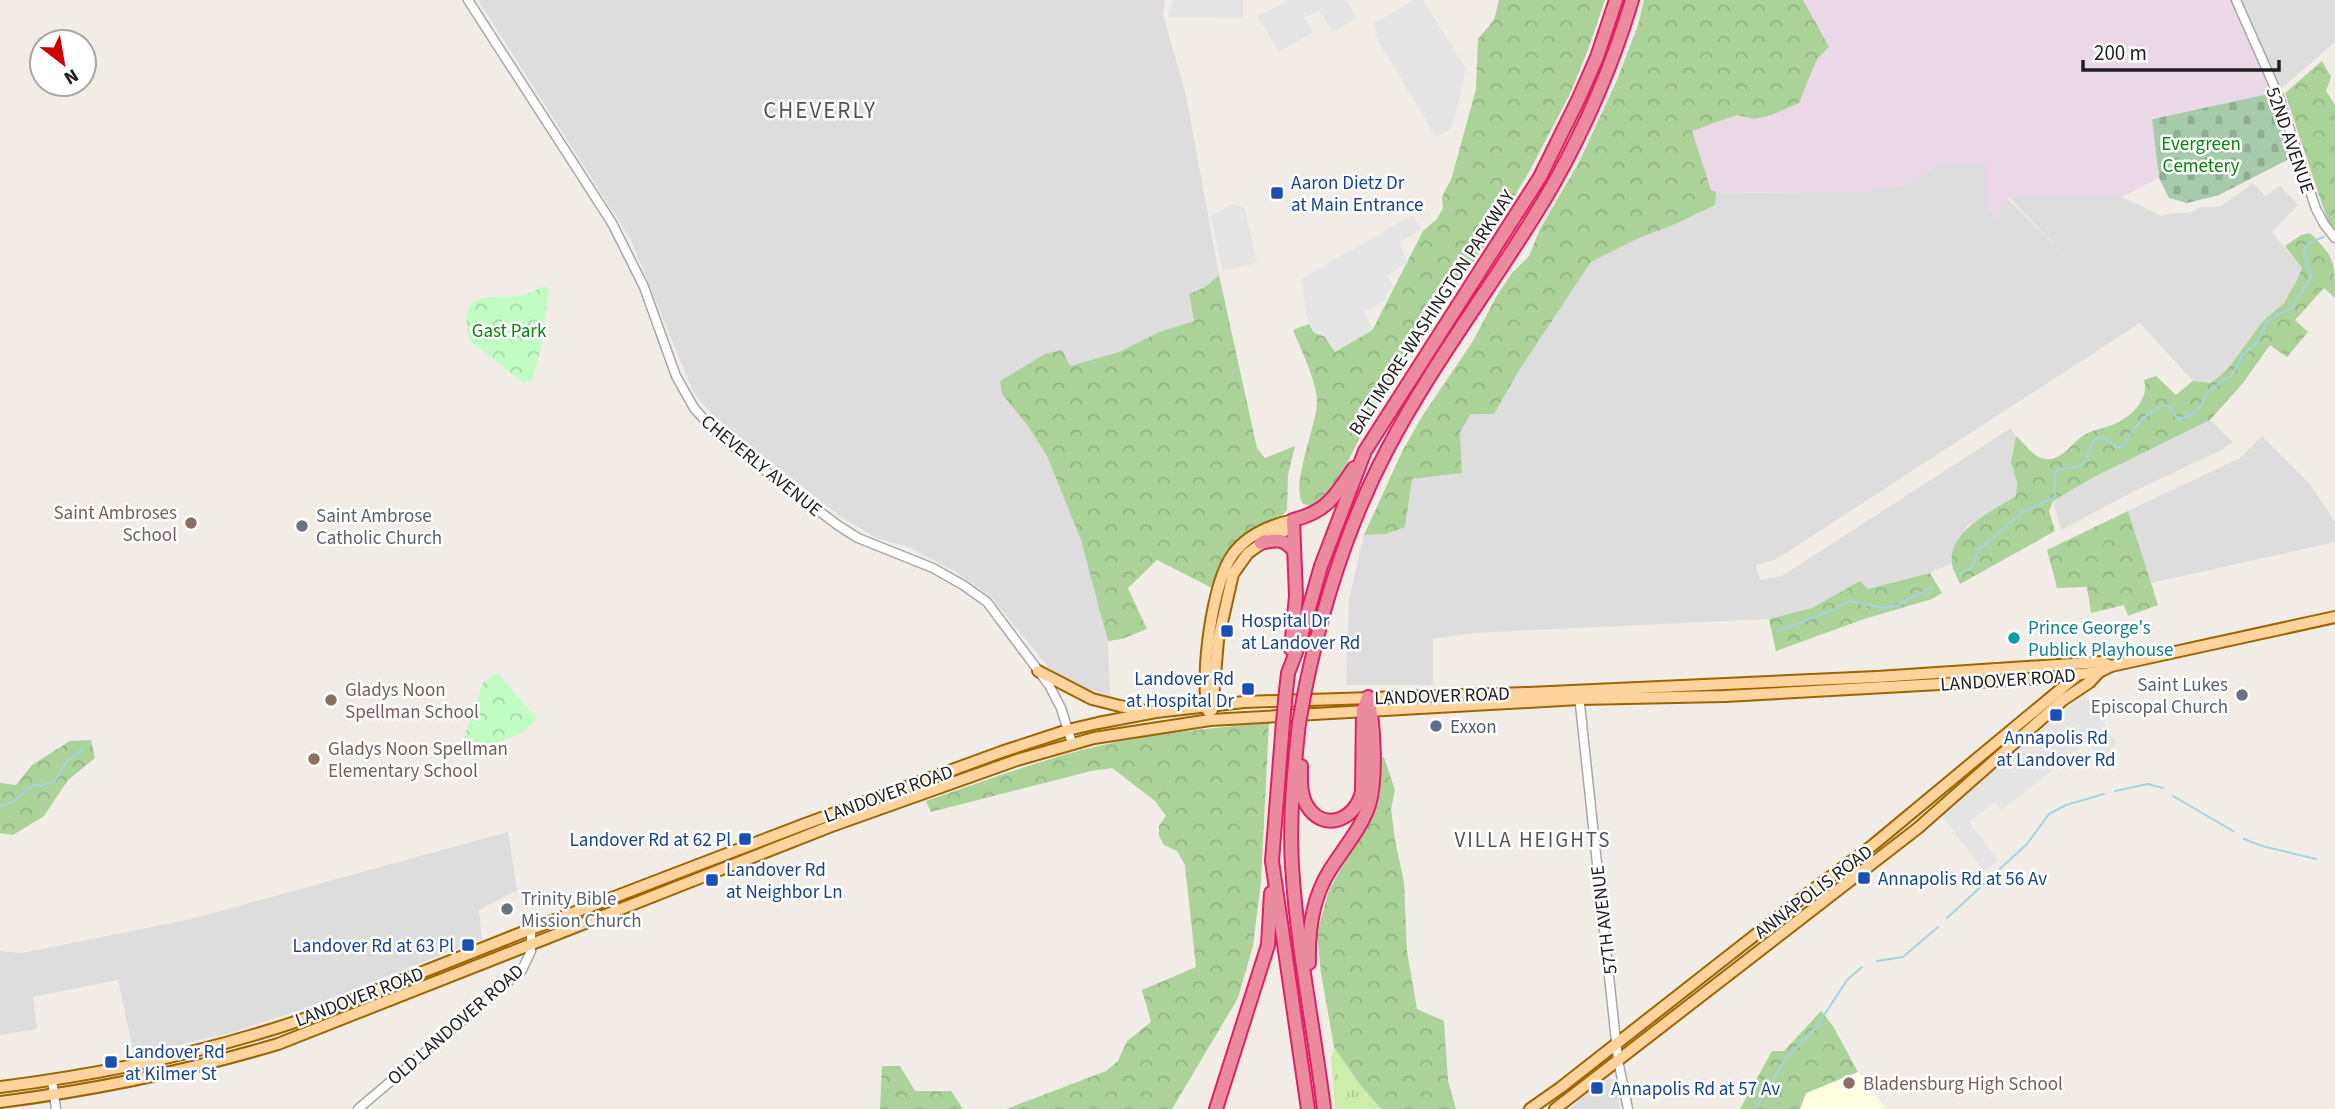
<svg xmlns="http://www.w3.org/2000/svg" width="2335" height="1109" font-family="'Source Sans 3',sans-serif">
<defs>
<pattern id="grass-tufts" width="24" height="20" patternUnits="userSpaceOnUse" patternTransform="scale(1.75)"><rect width="24" height="20" fill="#ccedaa"/><path d="M3 7l-1-3M5 7V3M7 7l1-3M15 17l-1-3M17 17v-4M19 17l1-3" fill="none" stroke="#afcb92"/></pattern>
<pattern id="forest-crowns" width="20" height="18" patternUnits="userSpaceOnUse" patternTransform="scale(1.75)"><rect width="20" height="18" fill="#abd299"/><path d="M2 6a3 3 0 1 1 6 0M12 15a3 3 0 1 1 6 0" fill="none" stroke="#93b484"/></pattern>
<pattern id="cemetery-stones" width="16" height="16" patternUnits="userSpaceOnUse" patternTransform="scale(1.75)"><rect width="16" height="16" fill="#a6cbab"/><path d="M2 7V4a2 2 0 0 1 4 0v3zM10 15v-3a2 2 0 0 1 4 0v3z" fill="#8fae93"/></pattern>
<pattern id="park-crowns" width="20" height="18" patternUnits="userSpaceOnUse" patternTransform="scale(1.75)"><rect width="20" height="18" fill="#c2fcc5"/><path d="M2 6a3 3 0 1 1 6 0M12 15a3 3 0 1 1 6 0" fill="none" stroke="#a6d8a9"/></pattern>
</defs>
<rect width="100%" height="100%" fill="#f1ede6"/>
<!-- residential -->
<g fill="#dedddd">
<polygon points="478,0 1165,0 1163,14 1186,95 1219,275 1205,287 1189,294 1194,321 1159,332 1119,352 1070,366 1028,426 1047,456 1081,540 1093,578 1108,641 1110,696 1081,688 1049,668 991,597 954,571 909,547 878,539 841,517 718,420 707,409 693,392 631,240"/>
<polygon points="2236,0 2335,0 2335,42 2275,94"/>
<polygon points="1986,163 1986,205 1997,219 2007,198 2067,258 2009,197 2122,197 2161,216 2173,213 2189,213 2201,207 2220,207 2253,183 2265,196 2280,186 2298,205 2272,232 2302,268 2298,278 2284,303 2262,322 2227,370 2211,383 2193,381 2140,323 1775,560 1756,565 1760,580 1782,576 2011,428 2016,436 2011,462 2017,482 2016,496 1967,526 1955,549 1952,563 1930,573 1868,589 1860,581 1812,608 1769,619 1473,633 1433,639 1433,685 1346,685 1349,599 1364,535 1386,534 1412,479 1462,473 1460,432 1471,414 1494,414 1518,372 1591,262 1639,238 1671,226 1715,205 1716,192 1784,193 1905,185 1940,164"/>
<polygon points="2210,420 2233,442 2221,450 2133,492 2061,530 2053,501 2094,477"/>
<polygon points="2262,436 2310,484 2335,522 2335,542 2151,583 2128,511 2240,458"/>
<polygon points="508,832 517,890 479,910 482,939 306,1008 230,1033 134,1055 118,980 33,997 37,1029 0,1035 0,951 22,953 191,919"/>
<polygon points="1609,1078 1616,1080 1620,1109 1569,1109 1588,1092"/>
</g>
<!-- industrial -->
<polygon fill="#ead8e7" points="1803,0 2236,0 2275,94 2152,118 2159,178 2122,197 2008,197 1997,220 1986,205 1986,163 1940,164 1905,185 1857,193 1716,192 1711,190 1691,131 1737,115 1754,119 1799,103 1817,58 1829,47"/>
<!-- education -->
<polygon fill="#fffee1" points="1858,1072 1886,1109 1800,1109 1806,1093"/>
<!-- grass -->
<polygon fill="url(#grass-tufts)" points="1334,1047 1358,1082 1381,1109 1335,1109 1331,1057"/>
<!-- forest -->
<g fill="url(#forest-crowns)">
<path d="M1499,0H1605L1588,50L1570,94L1529,172L1488,241L1423,332L1374,410L1331,495L1313,506L1303,504C1290,486 1316,427 1317,403C1317,381 1301,350 1293,330L1309,324L1314,333L1324,336L1335,351L1373,329L1423,231L1437,219L1443,208L1442,197L1452,177L1476,89L1478,39L1494,20Z"/>
<polygon points="1644,0 1803,0 1829,47 1817,59 1799,103 1771,115 1754,119 1737,115 1692,131 1711,190 1716,192 1715,205 1671,226 1639,238 1591,262 1518,372 1494,414 1471,414 1460,432 1462,473 1412,479 1405,527 1386,534 1364,535 1402,452 1421,418 1473,341 1496,297 1511,274 1529,256 1540,229 1579,162 1617,80 1638,25"/>
<polygon points="2322,61 2331,77 2326,91 2335,105 2335,231 2329,225 2285,93"/>
<path d="M2310,233C2335,258 2335,261 2335,298L2324,288L2295,320L2308,332L2287,357L2270,345L2243,383L2210,420L2094,477L2053,501L2049,511L2055,531L1960,584C1958,578 1953,571 1952,564C1947,531 1994,510 2016,496L2017,482L2011,462L2016,436C2027,445 2034,461 2051,459C2065,457 2074,440 2086,434C2097,428 2112,427 2122,420C2136,412 2149,396 2144,380L2156,376L2176,395L2193,381L2211,383L2227,370L2262,322L2284,303L2298,278L2302,268L2285,246L2301,235Z"/>
<polygon points="1219,275 1257,448 1265,458 1295,446 1288,475 1287,510 1281,517 1252,532 1214,589 1157,560 1128,588 1147,629 1122,639 1108,641 1081,540 1047,456 1028,426 1002,394 1000,381 1045,354 1062,350 1070,366 1119,352 1159,332 1194,321 1189,294 1205,287"/>
<polygon points="2128,511 2158,605 2128,616 2124,605 2091,613 2087,587 2057,588 2047,550"/>
<polygon points="1930,573 1942,593 1932,599 1864,619 1776,651 1769,619 1812,608 1860,581 1868,589"/>
<path d="M1269,722L1261,881L1253,946L1238,998L1172,1109H1006L1106,1071L1118,1061L1127,1041L1151,1022L1142,990L1196,967L1185,865L1177,851L1164,845L1159,836V826L1166,816L1155,801L1112,768L1091,771L931,812L926,801C982,782 1037,761 1094,747C1151,733 1210,729 1269,722Z"/>
<polygon points="91,740 95,758 68,780 44,816 13,835 0,833 0,783 16,785 32,765 70,741"/>
<polygon points="1379,757 1384,757 1395,790 1391,809 1395,840 1404,882 1407,951 1417,1009 1444,1021 1448,1080 1456,1109 1381,1109 1358,1082 1334,1047 1321,973 1317,933 1329,890 1351,851 1366,829 1377,803"/>
<polygon points="1821,1011 1833,1026 1858,1072 1806,1093 1800,1109 1740,1109 1772,1051 1784,1051"/>
<polygon points="882,1066 900,1066 915,1091 951,1091 963,1109 880,1109"/>
</g>
<!-- cemetery -->
<polygon fill="url(#cemetery-stones)" points="2269,94 2291,158 2219,195 2187,203 2169,198 2159,178 2152,119"/>
<!-- park -->
<g fill="url(#park-crowns)">
<path d="M544,286L549,288L541,348L532,381L523,383L469,340C468,332 465,320 467,312C475,290 505,299 523,295C530,293 537,289 544,286Z"/>
<polygon points="498,673 537,719 520,734 491,745 463,740 483,682"/>
</g>
<!-- parking -->
<g fill="#e4e4e4">
<polygon points="1173,0 1243,0 1243,18 1168,17"/>
<polygon points="1290,0 1346,0 1357,18 1332,32 1319,10 1304,18 1313,32 1279,52 1257,16"/>
<polygon points="1414,0 1423,0 1466,69 1458,105 1451,129 1436,137 1376,37 1374,23"/>
<polygon points="1232,204 1245,208 1257,263 1223,271 1210,216"/>
<polygon points="1413,215 1421,229 1399,243 1408,263 1387,275 1394,288 1385,294 1387,299 1364,311 1373,330 1335,352 1324,336 1314,333 1307,319 1301,279"/>
<polygon points="2084,694 2117,744 2101,758 2087,742 2002,810 1995,802 1969,822 1998,860 1984,871 1941,815"/>
</g>
<g fill="none" stroke-linecap="round" stroke-linejoin="round">
<!-- stream -->
<g stroke="#a5d4e0" stroke-width="2">
<path d="M1960,574L1973,566L1979,550L2022,512L2053,498L2055,494L2054,474L2058,469L2078,467L2084,463L2095,439L2102,437L2118,447L2123,446C2128,442 2128,437 2132,432C2137,424 2159,401 2168,406C2172,408 2175,416 2178,420L2195,413L2199,409L2207,392L2231,376L2243,355L2258,342L2266,323L2275,316L2292,308L2311,277C2308,254 2292,247 2324,237"/>
<polyline points="1778,631 1833,610 1849,601 1884,608 1896,606 1933,587"/>
<polyline points="2115,791 2148,784 2163,788"/>
<polyline points="2173,796 2233,831"/>
<polyline points="0,806 11,803 35,784 41,786 55,781 67,761 83,749"/>
<polyline points="2244,839 2262,846 2316,859"/>
<polyline points="1947,918 2027,844 2049,814 2066,805 2104,794"/>
<polyline points="1877,961 1903,957 1938,927"/>
<polyline points="1756,1109 1784,1061 1815,1029 1847,980 1862,967"/>
</g>
<defs>
<g id="minor">
<polyline points="468,0 612,223 644,287 676,376 694,408 711,427 731,445 839,526 858,538 933,568 963,585 987,602 1049,685 1061,708 1072,743"/>
<polyline points="2236,0 2279,97 2316,209 2324,224 2335,238"/>
<polyline points="1579,695 1618,1060 1628,1109"/>
<polyline points="52,1080 56,1109"/>
<polyline points="358,1109 522,970 531,951 531,929"/>
</g>
<g id="major">
<polyline points="1038,671 1092,699 1120,706 1146,711"/>
<polyline points="1212,710 1218,640 1233,574 1248,553 1271,537 1287,530 1293,520"/>
<path d="M1208,711C1200,676 1212,583 1233,554C1247,535 1271,525 1293,520"/>
<path d="M0,1087C105,1074 207,1052 307,1018L531,929L805,824L1001,752L1068,730L1098,723L1156,712L1244,702L1528,693L1877,677L2102,662L2111,666"/>
<path d="M0,1102C94,1090 187,1071 278,1044L829,827L1017,760L1094,738L1210,720L1579,699L1725,696L2049,678L2099,672L2111,666L2335,617"/>
<polyline points="1530,1109 1560,1088 1810,892 1873,845 2079,674"/>
<polyline points="1555,1109 1918,828 2063,700 2090,682 2099,672"/>
</g>
<g id="highway">
<path d="M1261,543C1276,539 1284,538 1294,551"/>
<path d="M1291,649L1296,596L1293,520C1327,512 1336,495 1354,468"/>
<path d="M1305,690C1322,607 1347,526 1387,450C1435,358 1501,275 1553,185C1586,126 1613,64 1632,0"/>
<polyline points="1286,691 1288,673 1298,647 1321,566 1365,451 1540,177 1579,98 1597,57 1616,0"/>
<polyline points="1283,722 1272,861 1308,1109"/>
<path d="M1299,723C1294,770 1289,818 1292,866C1297,948 1314,1028 1324,1109"/>
<path d="M1301,766C1301,779 1300,793 1306,804C1322,833 1355,821 1362,792L1363,711L1367,700"/>
<path d="M1309,963C1308,930 1312,898 1330,870C1343,849 1361,829 1369,805C1377,778 1374,724 1368,697"/>
<polyline points="1216,1109 1268,945 1271,893"/>
</g>
</defs>
<!-- minor casing -->
<use href="#minor" stroke="#a7a7a7" stroke-width="11"/>
<!-- major casing -->
<use href="#major" stroke="#9c6500" stroke-width="14"/>
<!-- highway casing -->
<use href="#highway" stroke="#e31f66" stroke-width="16"/>
<!-- minor -->
<use href="#minor" stroke="#fff" stroke-width="8"/>
<!-- major -->
<use href="#major" stroke="#ffd39d" stroke-width="10"/>
<!-- highway -->
<use href="#highway" stroke="#eb8b9f" stroke-width="12"/>
<defs>
<g id="highway-bridge">
<polyline points="1283,722 1286,691"/>
<polyline points="1299,723 1305,690"/>
</g>
</defs>
<!-- highway-bridge casing -->
<use href="#highway-bridge" stroke="#e31f66" stroke-width="16" stroke-linecap="butt"/>
<!-- highway-bridge -->
<use href="#highway-bridge" stroke="#eb8b9f" stroke-width="12"/>
</g>
<!-- markers -->
<g fill="#1a4fb4" stroke="#fff" stroke-width="2.5">
<rect x="1270" y="186" width="14" height="14" rx="3.5"/>
<rect x="1220" y="624" width="14" height="14" rx="3.5"/>
<rect x="1241" y="682" width="14" height="14" rx="3.5"/>
<rect x="2049" y="708" width="14" height="14" rx="3.5"/>
<rect x="738" y="832" width="14" height="14" rx="3.5"/>
<rect x="1857" y="871" width="14" height="14" rx="3.5"/>
<rect x="705" y="873" width="14" height="14" rx="3.5"/>
<rect x="461" y="938" width="14" height="14" rx="3.5"/>
<rect x="104" y="1055" width="14" height="14" rx="3.5"/>
<rect x="1590" y="1081" width="14" height="14" rx="3.5"/>
</g>
<g fill="#8d6e63" stroke="#fff" stroke-width="2.5">
<circle cx="191" cy="523" r="7"/>
<circle cx="331" cy="700" r="7"/>
<circle cx="314" cy="759" r="7"/>
<circle cx="1849" cy="1083" r="7"/>
</g>
<g fill="#6b7280" stroke="#fff" stroke-width="2.5">
<circle cx="302" cy="526" r="7"/>
<circle cx="2242" cy="695" r="7"/>
<circle cx="507" cy="909" r="7"/>
</g>
<circle fill="#0f9aa8" stroke="#fff" stroke-width="2.5" cx="2014" cy="638" r="7"/>
<circle fill="#5c6f8a" stroke="#fff" stroke-width="2.5" cx="1436" cy="726" r="7"/>
<g text-anchor="middle" stroke-width="5" stroke-linejoin="round" paint-order="stroke">
<!-- street labels -->
<g font-size="19" fill="#202020" stroke="#fff">
<text transform="translate(2291 140) rotate(71)" y="7">52ND AVENUE</text>
<text transform="translate(1431 312) rotate(-57)" y="7">BALTIMORE-WASHINGTON PARKWAY</text>
<text transform="translate(762 465) rotate(39)" y="7">CHEVERLY AVENUE</text>
<text transform="translate(2008 679) rotate(-4)" y="7">LANDOVER ROAD</text>
<text transform="translate(1442 695) rotate(-2)" y="7">LANDOVER ROAD</text>
<text transform="translate(888 793) rotate(-20)" y="7">LANDOVER ROAD</text>
<text transform="translate(1813 891) rotate(-37)" y="7">ANNAPOLIS ROAD</text>
<text transform="translate(1603 920) rotate(-97)" y="7">57TH AVENUE</text>
<text transform="translate(359 996) rotate(-21)" y="7">LANDOVER ROAD</text>
<text transform="translate(455 1024) rotate(-41)" y="7">OLD LANDOVER ROAD</text>
</g>
<!-- park labels -->
<g font-size="19" fill="#07850e" stroke="#fff">
<text x="2201" y="150">Evergreen<tspan x="2201" dy="22">Cemetery</tspan></text>
<text x="509" y="337">Gast Park</text>
</g>
<!-- transit labels -->
<g font-size="19" fill="#164399" stroke="#fff" text-anchor="start">
<text x="1291" y="189">Aaron Dietz Dr<tspan x="1291" dy="22">at Main Entrance</tspan></text>
<text x="1241" y="627">Hospital Dr<tspan x="1241" dy="22">at Landover Rd</tspan></text>
<text x="1234" y="685" text-anchor="end">Landover Rd<tspan x="1234" dy="22">at Hospital Dr</tspan></text>
<text x="2056" y="744" text-anchor="middle">Annapolis Rd<tspan x="2056" dy="22">at Landover Rd</tspan></text>
<text x="731" y="846" text-anchor="end">Landover Rd at 62 Pl</text>
<text x="726" y="876">Landover Rd<tspan x="726" dy="22">at Neighbor Ln</tspan></text>
<text x="1878" y="885">Annapolis Rd at 56 Av</text>
<text x="454" y="952" text-anchor="end">Landover Rd at 63 Pl</text>
<text x="125" y="1058">Landover Rd<tspan x="125" dy="22">at Kilmer St</tspan></text>
<text x="1611" y="1095">Annapolis Rd at 57 Av</text>
</g>
<!-- education labels -->
<g font-size="19" fill="#785e54" stroke="#fff" text-anchor="start">
<text x="177" y="519" text-anchor="end">Saint Ambroses<tspan x="177" dy="22">School</tspan></text>
<text x="345" y="696">Gladys Noon<tspan x="345" dy="22">Spellman School</tspan></text>
<text x="328" y="755">Gladys Noon Spellman<tspan x="328" dy="22">Elementary School</tspan></text>
<text x="1863" y="1090">Bladensburg High School</text>
</g>
<!-- worship labels -->
<g font-size="19" fill="#5b616d" stroke="#fff" text-anchor="start">
<text x="316" y="522">Saint Ambrose<tspan x="316" dy="22">Catholic Church</tspan></text>
<text x="2228" y="691" text-anchor="end">Saint Lukes<tspan x="2228" dy="22">Episcopal Church</tspan></text>
<text x="521" y="905">Trinity Bible<tspan x="521" dy="22">Mission Church</tspan></text>
</g>
<!-- culture labels -->
<g font-size="19" fill="#0d838f" stroke="#fff" text-anchor="start">
<text x="2028" y="634">Prince George's<tspan x="2028" dy="22">Publick Playhouse</tspan></text>
</g>
<!-- service labels -->
<g font-size="19" fill="#4e5e75" stroke="#fff" text-anchor="start">
<text x="1450" y="733">Exxon</text>
</g>
<!-- neighbourhood labels -->
<g font-size="21" letter-spacing="2" fill="#535353" stroke="#fff">
<text x="1533" y="847">VILLA HEIGHTS</text>
</g>
<!-- quarter labels -->
<g font-size="23" letter-spacing="2" fill="#535353" stroke="#fff">
<text x="820" y="118">CHEVERLY</text>
</g>
</g>
<!-- north arrow -->
<g transform="translate(63 63) rotate(149)"><circle r="33" fill="#ffffff" stroke="#a6a6a6" stroke-width="2"/>
<path d="M0-5L12 26L0 18L-12 26Z" fill="#d00004"/>
<text y="-10" font-size="19" font-weight="bold" text-anchor="middle" fill="#202020">N</text>
</g>
<!-- scale -->
<path d="M2083 60v10h196v-10" fill="none" stroke="#202020" stroke-width="3.5"/>
<text x="2094" y="60" font-size="21" fill="#202020" stroke="#ffffff" stroke-width="5" paint-order="stroke">200 m</text>
</svg>
